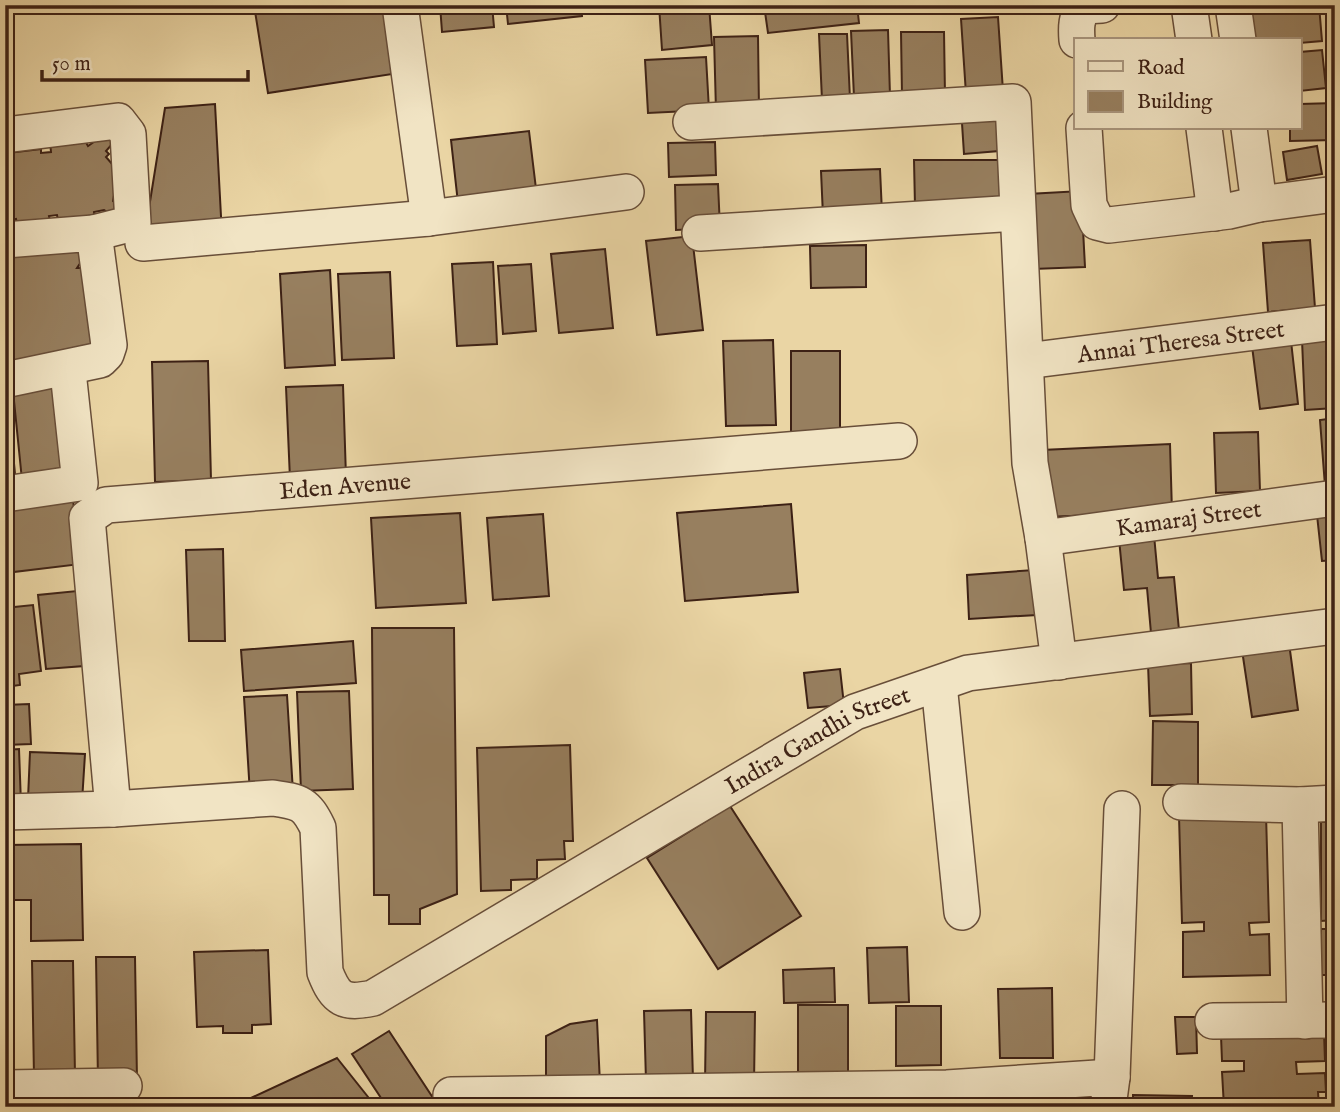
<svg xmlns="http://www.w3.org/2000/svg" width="1340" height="1112" font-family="'IM FELL English',serif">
<rect width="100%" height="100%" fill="#ead5a4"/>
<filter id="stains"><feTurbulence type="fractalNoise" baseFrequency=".00286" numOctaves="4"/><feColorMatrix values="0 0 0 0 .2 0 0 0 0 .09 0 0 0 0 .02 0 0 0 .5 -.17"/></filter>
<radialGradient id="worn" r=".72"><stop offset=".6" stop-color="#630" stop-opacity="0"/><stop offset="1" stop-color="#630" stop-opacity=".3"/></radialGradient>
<!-- building -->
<g fill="#977f5f" stroke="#3d2115" stroke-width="2">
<polygon points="254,5 389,5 399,73 268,93"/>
<polygon points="440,5 492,5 494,27 442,32"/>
<polygon points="506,5 581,5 582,16 508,24"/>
<polygon points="659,5 709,5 712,45 662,50"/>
<polygon points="764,5 857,5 859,23 768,33"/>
<polygon points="1248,5 1319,5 1322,41 1300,43 1300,40 1252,40"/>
<rect x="1329" y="5" width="6" height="11"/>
<polygon points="998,17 1003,91 966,94 961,19"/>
<polygon points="888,30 890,96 854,97 851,31"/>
<polygon points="901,32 944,32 945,96 902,96"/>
<polygon points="819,34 847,34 850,99 822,100"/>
<polygon points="758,36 759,110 716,111 714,37"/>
<polygon points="1322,50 1326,88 1300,91 1300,52"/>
<polygon points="706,57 709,110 648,113 645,60"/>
<polygon points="1335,103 1335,140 1290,141 1290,128 1300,128 1300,104"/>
<polygon points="215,104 222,235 144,239 165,108"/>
<polygon points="995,106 999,151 964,154 961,108"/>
<polygon points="529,131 537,197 458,203 451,140"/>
<polygon points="105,134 114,142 106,151 109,154 106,157 113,165 117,179 113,201 122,207 116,217 104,210 94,212 95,220 59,225 57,215 49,216 51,226 18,230 16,219 11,220 5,226 5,157 8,157 8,153 41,149 41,153 51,152 50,142 84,139 88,146"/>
<polygon points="715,142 716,175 669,177 668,143"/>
<polygon points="1317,146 1322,174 1287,180 1283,152"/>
<polygon points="914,160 1004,160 1004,206 915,206"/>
<polygon points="880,169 882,213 823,216 821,171"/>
<polygon points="718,184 720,228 676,230 675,185"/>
<polygon points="1081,191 1085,267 1033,269 1028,194"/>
<polygon points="692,236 703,330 657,335 646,241"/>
<polygon points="1310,240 1315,308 1268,312 1263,243"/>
<polygon points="866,245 866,287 811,288 810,246"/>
<polygon points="77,247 87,253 77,268 85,268 102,345 5,372 5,262 17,253"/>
<polygon points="605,249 613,328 559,333 551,254"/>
<polygon points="493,262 497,344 457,346 452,264"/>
<polygon points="531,264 536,331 503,334 498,266"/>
<polygon points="330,270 335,365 285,368 280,274"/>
<polygon points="390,272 394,358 342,360 338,274"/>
<polygon points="1335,339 1335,408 1305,410 1302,340"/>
<polygon points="773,340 776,425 726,426 723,341"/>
<polygon points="1291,341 1298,404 1260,409 1252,346"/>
<rect x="791" y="351" width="49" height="82"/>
<polygon points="208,361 211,480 155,482 152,362"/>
<polygon points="343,385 346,477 290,479 286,387"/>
<polygon points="56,387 65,476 22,480 13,391"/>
<polygon points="5,401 8,401 16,484 5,485"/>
<polygon points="1335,418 1335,485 1325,486 1320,420"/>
<polygon points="1258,432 1260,491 1216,493 1214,433"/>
<polygon points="1170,444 1172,512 1045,517 1042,450"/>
<polygon points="73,500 81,564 5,573 5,508"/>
<polygon points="791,504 798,592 685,601 677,513"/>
<polygon points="460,513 466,603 376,608 371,518"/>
<polygon points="1335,513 1335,560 1322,561 1317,515"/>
<polygon points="543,514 549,596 493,600 487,518"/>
<polygon points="1154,535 1158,578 1174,577 1179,630 1151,633 1147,588 1124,590 1119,539"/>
<polygon points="223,549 225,641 189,641 186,550"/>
<polygon points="1034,570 1037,615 969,619 967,575"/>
<polygon points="77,591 84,666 46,669 38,595"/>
<polygon points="33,605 41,671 19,674 20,685 5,687 5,608"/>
<polygon points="372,628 454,628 457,894 420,909 420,924 389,924 389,895 374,895"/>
<polygon points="353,641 356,683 244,691 241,650"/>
<polygon points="1289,643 1298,710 1252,717 1242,650"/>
<polygon points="1191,663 1192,714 1150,716 1148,664"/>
<polygon points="840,669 844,705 808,708 804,673"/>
<polygon points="349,691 353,789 301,791 297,692"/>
<polygon points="287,695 293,792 250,794 244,697"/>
<polygon points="29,704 31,744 5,745 5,705"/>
<polygon points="1153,721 1198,722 1198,785 1152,785"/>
<polygon points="570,745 573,841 564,841 565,859 537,860 537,879 511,880 511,890 481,891 477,748"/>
<polygon points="19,749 21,804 5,805 5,750"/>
<polygon points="30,752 85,754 82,802 28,799"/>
<polygon points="730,806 801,916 718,969 647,858"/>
<polygon points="1266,814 1269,922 1249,923 1250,935 1269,934 1270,975 1183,977 1183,932 1204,931 1204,922 1182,923 1179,816"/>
<polygon points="1321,822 1335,822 1335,920 1321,921"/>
<polygon points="81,844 83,940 31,941 31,900 13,900 13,934 5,934 5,845"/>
<rect x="1321" y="929" width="14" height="46"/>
<polygon points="907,947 909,1002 869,1003 867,948"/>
<polygon points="268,950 271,1024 252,1025 252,1033 223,1033 223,1026 197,1027 194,952"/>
<polygon points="96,957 135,957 137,1080 98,1081"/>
<polygon points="32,961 73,961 75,1075 34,1076"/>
<polygon points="834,968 835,1002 784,1003 783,970"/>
<polygon points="1052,988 1053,1058 1000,1058 998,989"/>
<rect x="798" y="1005" width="50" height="75"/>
<polygon points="896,1006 941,1006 941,1065 896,1066"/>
<polygon points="691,1010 693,1080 646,1081 644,1011"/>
<polygon points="706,1012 755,1012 754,1085 705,1084"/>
<polygon points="1175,1017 1196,1017 1197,1053 1177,1054"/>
<polygon points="597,1020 600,1084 546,1087 546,1036 570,1024"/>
<polygon points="389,1031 439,1107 387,1107 352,1054"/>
<polygon points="1324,1033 1325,1061 1296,1062 1297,1074 1325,1073 1326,1092 1318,1092 1319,1107 1224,1107 1222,1072 1244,1071 1244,1061 1222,1061 1221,1036"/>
<polygon points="337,1058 376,1107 258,1107 251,1098"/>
<polygon points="1133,1095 1192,1096 1191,1107 1133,1107"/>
<polygon points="1098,1097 1098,1107 1048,1107 1048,1098"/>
<polygon points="248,1100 249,1107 213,1107 213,1102"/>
</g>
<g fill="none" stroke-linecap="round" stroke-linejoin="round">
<defs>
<g id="minor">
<polyline points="400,5 429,218"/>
<polyline points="1189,5 1194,40"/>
<polyline points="1233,5 1238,40"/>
<path d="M1077,40C1076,27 1076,18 1084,6L1102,5"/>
<polyline points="691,122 1013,102 1030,463 1043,538 1059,662"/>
<polyline points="1084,128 1089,205 1097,222 1109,225 1229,211 1259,204"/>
<polyline points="1204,128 1215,213"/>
<polyline points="1249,128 1259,204 1335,194"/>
<polyline points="5,135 118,121 128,134 133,223 94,233"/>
<polyline points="700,233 1017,213"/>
<polyline points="5,240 94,233 109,345 106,354 100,360 5,380"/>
<polyline points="143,243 429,218 626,192"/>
<path id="s1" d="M1026,361L1335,322"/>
<polyline points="5,494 80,483 69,381"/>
<path id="s2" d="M1043,538L1335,498"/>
<polyline points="939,684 962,912"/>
<polyline points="1181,802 1300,805 1335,803"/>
<polyline points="1300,805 1305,1021"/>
<path id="s3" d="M113,809L87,518L106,505L899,441"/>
<path id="s4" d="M5,812L113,809L273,798C300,802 306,803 318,828L325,972C336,1000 344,1004 373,998L855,712L968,673L1335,626"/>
<polyline points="1213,1021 1335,1020"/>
<polyline points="1112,1077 1122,809"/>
<polyline points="5,1088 124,1086"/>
<polyline points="451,1107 451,1095 947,1088 1112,1077 1108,1107"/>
</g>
</defs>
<!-- minor casing -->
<use href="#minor" stroke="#684e39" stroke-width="38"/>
<!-- minor -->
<use href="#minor" stroke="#f1e4c4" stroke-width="35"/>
</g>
<g text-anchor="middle" stroke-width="5" stroke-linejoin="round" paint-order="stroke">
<!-- street labels -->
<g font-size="24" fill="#3d2115" stroke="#f1e4c4">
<text dy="8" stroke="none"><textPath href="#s1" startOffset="156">Annai Theresa Street</textPath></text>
<text dy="8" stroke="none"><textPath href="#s3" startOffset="555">Eden Avenue</textPath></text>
<text dy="8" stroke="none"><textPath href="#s2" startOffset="147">Kamaraj Street</textPath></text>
<text dy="8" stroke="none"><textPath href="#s4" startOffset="1048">Indira Gandhi Street</textPath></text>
</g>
</g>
<!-- margin -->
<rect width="1340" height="1112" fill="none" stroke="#ead5a4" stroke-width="28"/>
<rect x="7" y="7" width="1326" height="1098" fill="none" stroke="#3d2115" stroke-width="3.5"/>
<rect x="14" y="14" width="1312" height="1084" fill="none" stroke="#3d2115" stroke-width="2"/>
<!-- legend -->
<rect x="1074" y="38" width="228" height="91" fill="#f1e4c4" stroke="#a9967e" stroke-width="2"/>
<rect x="1088" y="61" width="35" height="10" fill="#f1e4c4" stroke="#a9967e" stroke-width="2"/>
<text x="1137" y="74" font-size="21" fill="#3d2115">Road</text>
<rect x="1088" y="91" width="35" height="21" fill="#977f5f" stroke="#a9967e" stroke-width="2"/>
<text x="1137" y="108" font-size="21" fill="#3d2115">Building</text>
<!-- scale -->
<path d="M42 70v10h206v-10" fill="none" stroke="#3d2115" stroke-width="3.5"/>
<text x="52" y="70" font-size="21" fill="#3d2115" stroke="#f1e4c4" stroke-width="5" paint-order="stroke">50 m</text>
<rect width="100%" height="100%" filter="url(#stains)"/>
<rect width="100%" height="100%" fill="url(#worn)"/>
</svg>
